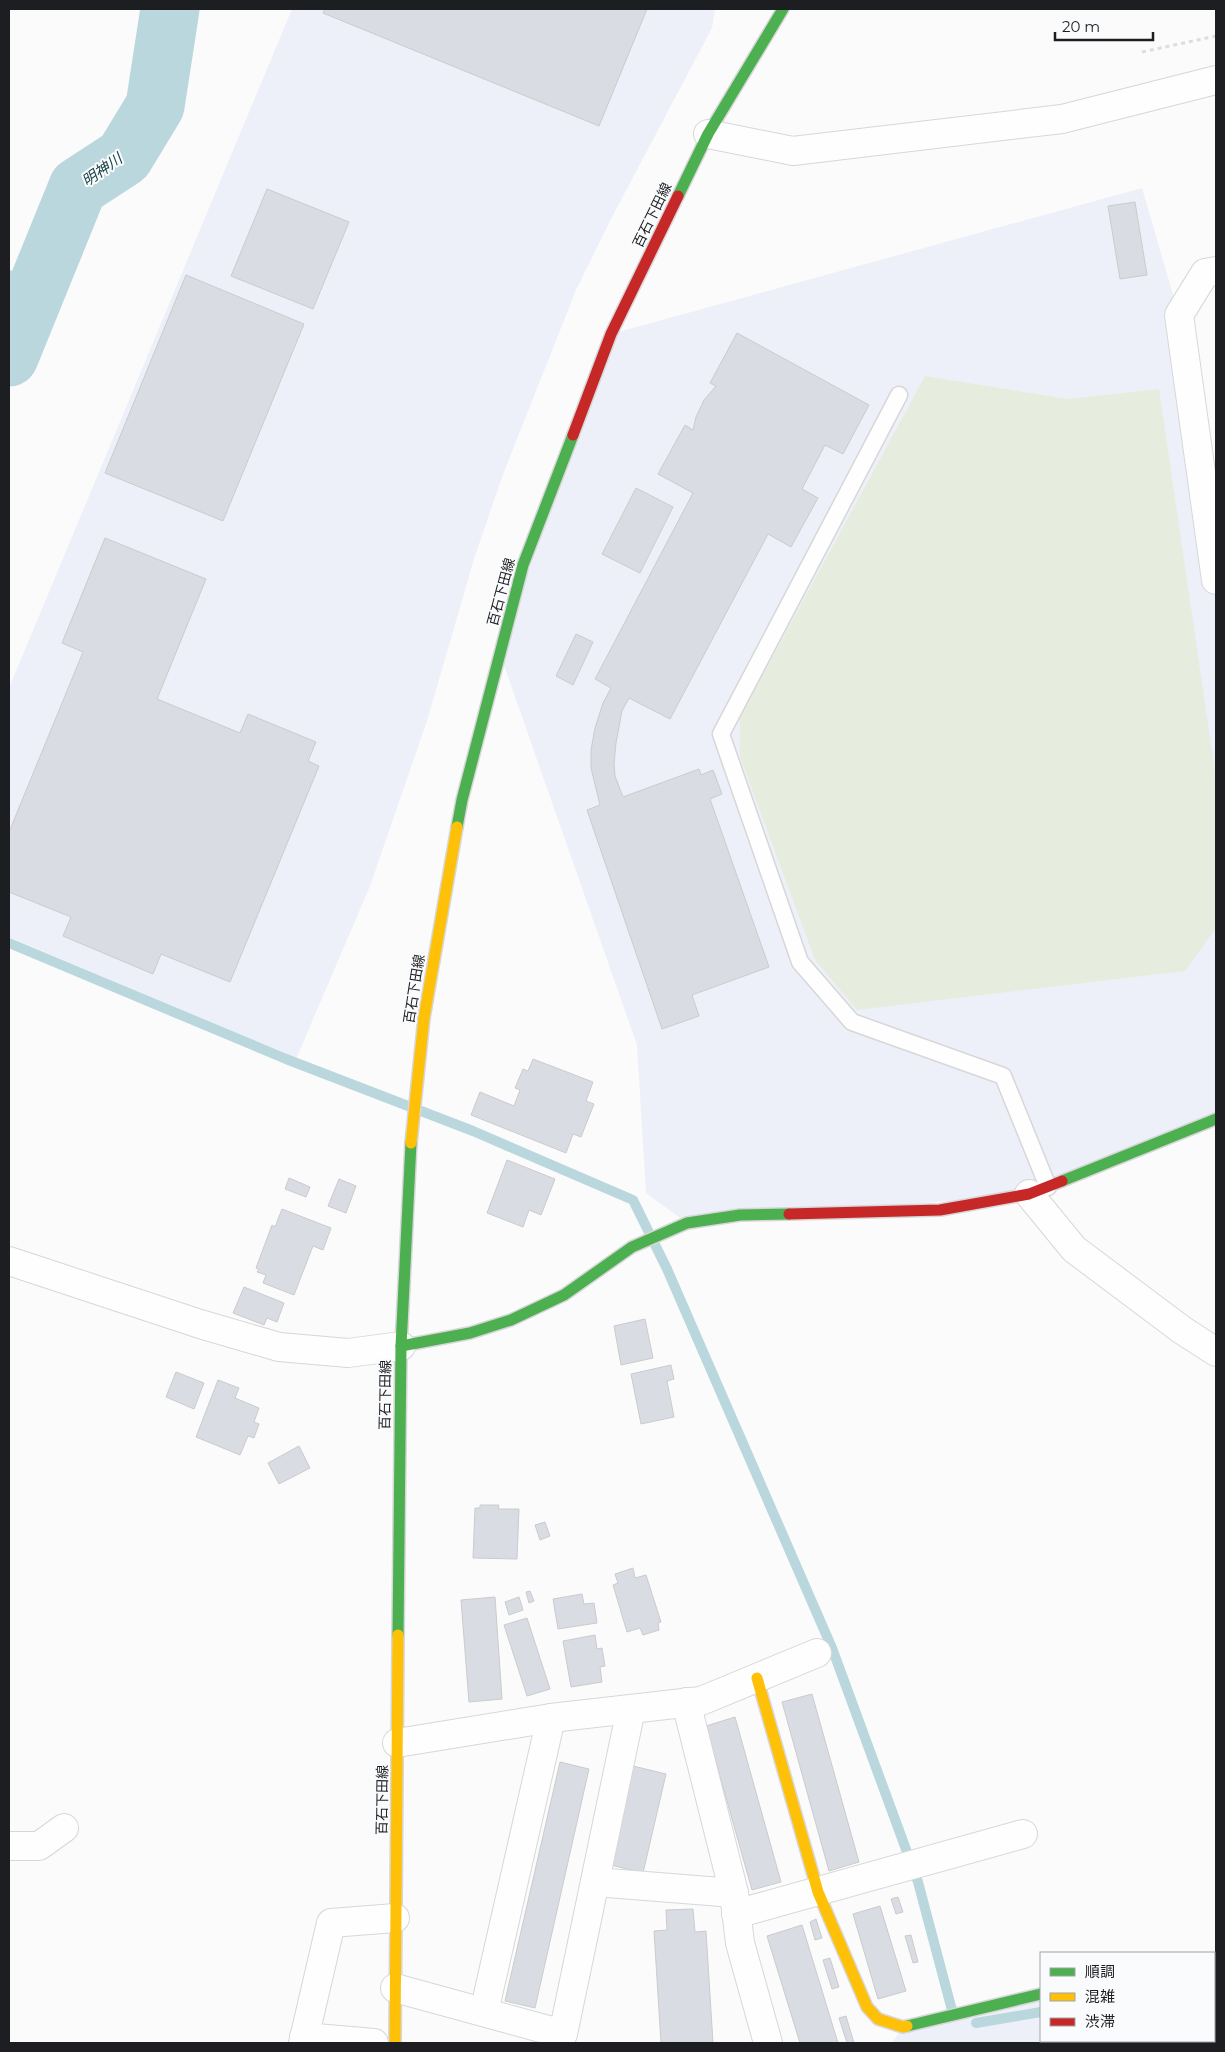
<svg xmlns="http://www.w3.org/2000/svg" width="1225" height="2052" font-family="Montserrat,'Noto Sans JP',sans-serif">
<rect width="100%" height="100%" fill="#fbfbfc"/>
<!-- built -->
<g fill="#edf0f8">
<polygon points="292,9 715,9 712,28 612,217 576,290 502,477 474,559 427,721 370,886 296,1059 9,937 9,688"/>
<polygon points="1142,188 1179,315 1216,580 1216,1119 1029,1194 687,1223 646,1193 637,1045 500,654 611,334"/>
<polygon points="1041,1994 1041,2041 1112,2041 1112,2043 892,2043 903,2027"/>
</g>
<!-- green -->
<polygon fill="#e7edde" points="925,376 1068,399 1159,389 1216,778 1216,928 1185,971 857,1010 815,960 740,757 740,717"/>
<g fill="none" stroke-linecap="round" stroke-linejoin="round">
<!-- stream -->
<g stroke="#b9d7dc" stroke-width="10">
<polyline points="9,275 38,288"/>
<polyline points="9,943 286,1059 473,1131 633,1200 667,1269 832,1648 918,1882 953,2014"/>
<polyline points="976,2023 1041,2012"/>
<polyline points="1094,2041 1095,2043"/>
</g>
<!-- river -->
<polyline stroke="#b9d7dc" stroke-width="59" points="9,357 78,187 124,157 155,106 170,9"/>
</g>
<!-- building -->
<g fill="#dadce3" stroke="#cacbcd">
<polygon points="325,9 647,9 599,126 323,13"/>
<polygon points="267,189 349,222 313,309 231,276"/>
<polygon points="1135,202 1147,275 1120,279 1108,206"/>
<polygon points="186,275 304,324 223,521 105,473"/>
<polygon points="737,333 869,405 843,454 825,445 802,489 818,498 791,547 768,534 670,719 629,698 622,711 616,743 614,763 615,776 623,797 699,769 701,775 713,770 722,794 710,799 769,967 692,995 699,1016 662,1029 587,810 600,805 591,768 591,750 595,728 603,703 611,688 595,679 693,493 658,474 685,425 693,430 696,417 704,400 716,386 710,383"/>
<polygon points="636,488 673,507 640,573 602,554"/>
<polygon points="105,538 206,579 157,699 240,733 248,714 316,742 308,761 319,766 230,982 161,954 153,974 63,936 71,917 9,892 9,832 83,652 62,643"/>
<polygon points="576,634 593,642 573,685 556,676"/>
<polygon points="533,1059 593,1082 586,1101 594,1104 581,1137 573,1134 566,1153 471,1115 480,1092 514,1106 520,1090 515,1088 523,1069 528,1071"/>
<polygon points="507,1160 555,1179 541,1215 529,1210 523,1227 487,1213"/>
<polygon points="289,1178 310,1187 306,1197 285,1189"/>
<polygon points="339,1179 356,1186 346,1213 328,1206"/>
<polygon points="282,1209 331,1228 323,1250 313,1246 294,1295 263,1283 266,1275 257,1272 259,1269 256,1268 272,1225 275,1227"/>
<polygon points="244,1287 284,1303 277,1322 267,1318 264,1325 233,1313"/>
<polygon points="645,1319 653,1358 621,1365 614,1326"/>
<polygon points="671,1365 674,1379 667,1381 674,1417 641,1424 631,1374"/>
<polygon points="176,1372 204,1383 194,1409 166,1397"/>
<polygon points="218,1380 239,1388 235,1398 259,1408 254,1422 259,1424 254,1438 248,1436 240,1455 196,1437"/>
<polygon points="299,1446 310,1468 279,1484 268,1463"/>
<polygon points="480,1505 499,1505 498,1509 519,1509 517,1559 473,1558 475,1508 480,1508"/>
<polygon points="545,1522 550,1536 540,1540 535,1525"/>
<polygon points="633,1568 635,1578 646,1575 661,1622 658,1623 659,1630 643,1635 640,1628 627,1632 613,1585 618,1583 615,1574"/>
<polygon points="530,1591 534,1601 529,1603 526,1592"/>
<polygon points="582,1594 584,1604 594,1603 597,1623 558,1629 553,1599"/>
<polygon points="495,1597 502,1699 469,1702 461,1600"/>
<polygon points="519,1597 523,1610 509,1615 505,1602"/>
<polygon points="527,1618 550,1689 527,1696 504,1625"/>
<polygon points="595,1635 597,1649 602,1648 605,1666 600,1667 602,1682 571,1687 563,1641"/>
<polygon points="812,1694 859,1862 829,1871 782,1702"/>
<polygon points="735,1717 781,1882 752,1890 706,1726"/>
<polygon points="560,1762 589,1769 535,2008 505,2001"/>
<polygon points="633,1766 666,1774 643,1873 611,1865"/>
<polygon points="898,1897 903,1912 896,1914 891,1899"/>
<polygon points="880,1906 906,1991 878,1999 853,1914"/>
<polygon points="693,1909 695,1932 706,1931 713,2043 661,2043 654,1931 667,1930 666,1910"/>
<polygon points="816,1919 822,1938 815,1940 810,1922"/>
<polygon points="802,1925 838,2043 800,2043 767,1936"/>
<polygon points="911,1935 918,1962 913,1963 905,1936"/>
<polygon points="830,1958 839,1987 832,1989 823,1960"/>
<polygon points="1216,1970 1216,2043 1213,2043 1207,2041 1214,2041 1214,1976"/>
<polygon points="846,2016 854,2043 847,2043 839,2018"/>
</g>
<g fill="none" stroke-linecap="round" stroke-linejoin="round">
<defs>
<polyline id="lane" points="899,395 721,734 800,962 852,1022 1003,1076 1048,1187"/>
<g id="street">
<polyline points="708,134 793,151 1062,119 1216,80"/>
<polyline points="1216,271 1205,273 1179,315 1216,580"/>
<polyline points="1029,1194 1074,1249 1182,1330 1216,1352"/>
<polyline points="9,1261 200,1324 279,1347 348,1353 401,1346"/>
<polyline points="686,1702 734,1893 740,1943 768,2043"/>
<polyline points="397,1743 551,1718 701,1701 817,1653"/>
<polyline points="9,1846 39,1846 64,1828"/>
<polyline points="595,1882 734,1893"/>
<polyline points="736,1914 1023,1834"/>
<polyline points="395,1988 563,2034 631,1709"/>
<polyline points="484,2012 551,1718"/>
<polyline points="304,2037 374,2043"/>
<polyline points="1112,2041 1112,2043"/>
<polyline points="303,2043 331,1923 395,1918"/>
</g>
<g id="fast">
<polyline points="678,196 708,134 783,9"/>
<polyline points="457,827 462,800 523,565 573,435"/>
<polyline points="1062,1181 1216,1119"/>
<polyline points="401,1346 470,1333 511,1320 564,1295 632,1247 687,1223 740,1215 789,1214"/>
<polyline points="398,1635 401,1346 411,1143"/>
<polyline points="907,2026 1041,1994"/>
</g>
<g id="slow">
<polyline points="411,1143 424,1018 457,827"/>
<polyline points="757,1678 818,1892 867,2007 878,2019 903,2027 907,2026"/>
<polyline points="395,2043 398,1635"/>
</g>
<g id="jam">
<polyline points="573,435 611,334 678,196"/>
<polyline points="789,1214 940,1210 1029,1194 1062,1181"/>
</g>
</defs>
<!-- lane casing -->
<use href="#lane" stroke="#d7d7d9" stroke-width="19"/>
<!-- street casing -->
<use href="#street" stroke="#d7d7d9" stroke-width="30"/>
<!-- fast casing -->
<use href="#fast" stroke="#d7d7d9" stroke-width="14"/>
<!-- slow casing -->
<use href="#slow" stroke="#d7d7d9" stroke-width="14"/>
<!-- jam casing -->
<use href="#jam" stroke="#d7d7d9" stroke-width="14"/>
<!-- path -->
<polyline stroke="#ddd" stroke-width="3" stroke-dasharray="4 4" stroke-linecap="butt" points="1142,52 1216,36"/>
<!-- lane -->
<use href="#lane" stroke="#fefeff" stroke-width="16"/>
<!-- street -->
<use href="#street" stroke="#fefeff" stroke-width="28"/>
<!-- fast -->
<use href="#fast" stroke="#4caf50" stroke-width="11"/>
<!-- slow -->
<use href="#slow" stroke="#ffc107" stroke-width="11"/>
<!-- jam -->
<use href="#jam" stroke="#c62828" stroke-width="11"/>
</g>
<g text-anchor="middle" stroke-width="4" stroke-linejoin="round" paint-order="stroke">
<!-- street labels -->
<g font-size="14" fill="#1c1e21" stroke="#fafbfd">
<text transform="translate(652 215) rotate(-64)" y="5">百石下田線</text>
<text transform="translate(501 592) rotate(-75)" y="5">百石下田線</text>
<text transform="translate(414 989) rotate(-81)" y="5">百石下田線</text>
<text transform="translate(385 1395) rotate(-89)" y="5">百石下田線</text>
<text transform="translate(382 1800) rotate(-89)" y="5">百石下田線</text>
</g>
<!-- water labels -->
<g font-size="15" font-style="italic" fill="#153e44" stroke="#fafbfd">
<text transform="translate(102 170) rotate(-35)" y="5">明神川</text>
</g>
</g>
<!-- border -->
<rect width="1225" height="2052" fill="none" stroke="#1c1e21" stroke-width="20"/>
<!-- legend -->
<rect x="1040" y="1952" width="175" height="90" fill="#fafbfd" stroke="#a1a3a5"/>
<rect x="1050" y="1968" width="25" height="8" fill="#4caf50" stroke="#a1a3a5"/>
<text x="1085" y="1977" font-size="15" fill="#1c1e21">順調</text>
<rect x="1050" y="1993" width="25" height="8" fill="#ffc107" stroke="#a1a3a5"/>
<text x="1085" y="2002" font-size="15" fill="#1c1e21">混雑</text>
<rect x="1050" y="2018" width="25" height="8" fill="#c62828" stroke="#a1a3a5"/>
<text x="1085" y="2027" font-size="15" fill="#1c1e21">渋滞</text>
<!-- scale -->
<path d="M1055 32v8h98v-8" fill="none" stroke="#1c1e21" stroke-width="2.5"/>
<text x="1062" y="32" font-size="15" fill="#1c1e21" stroke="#fafbfd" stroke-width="4" paint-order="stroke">20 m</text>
</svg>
